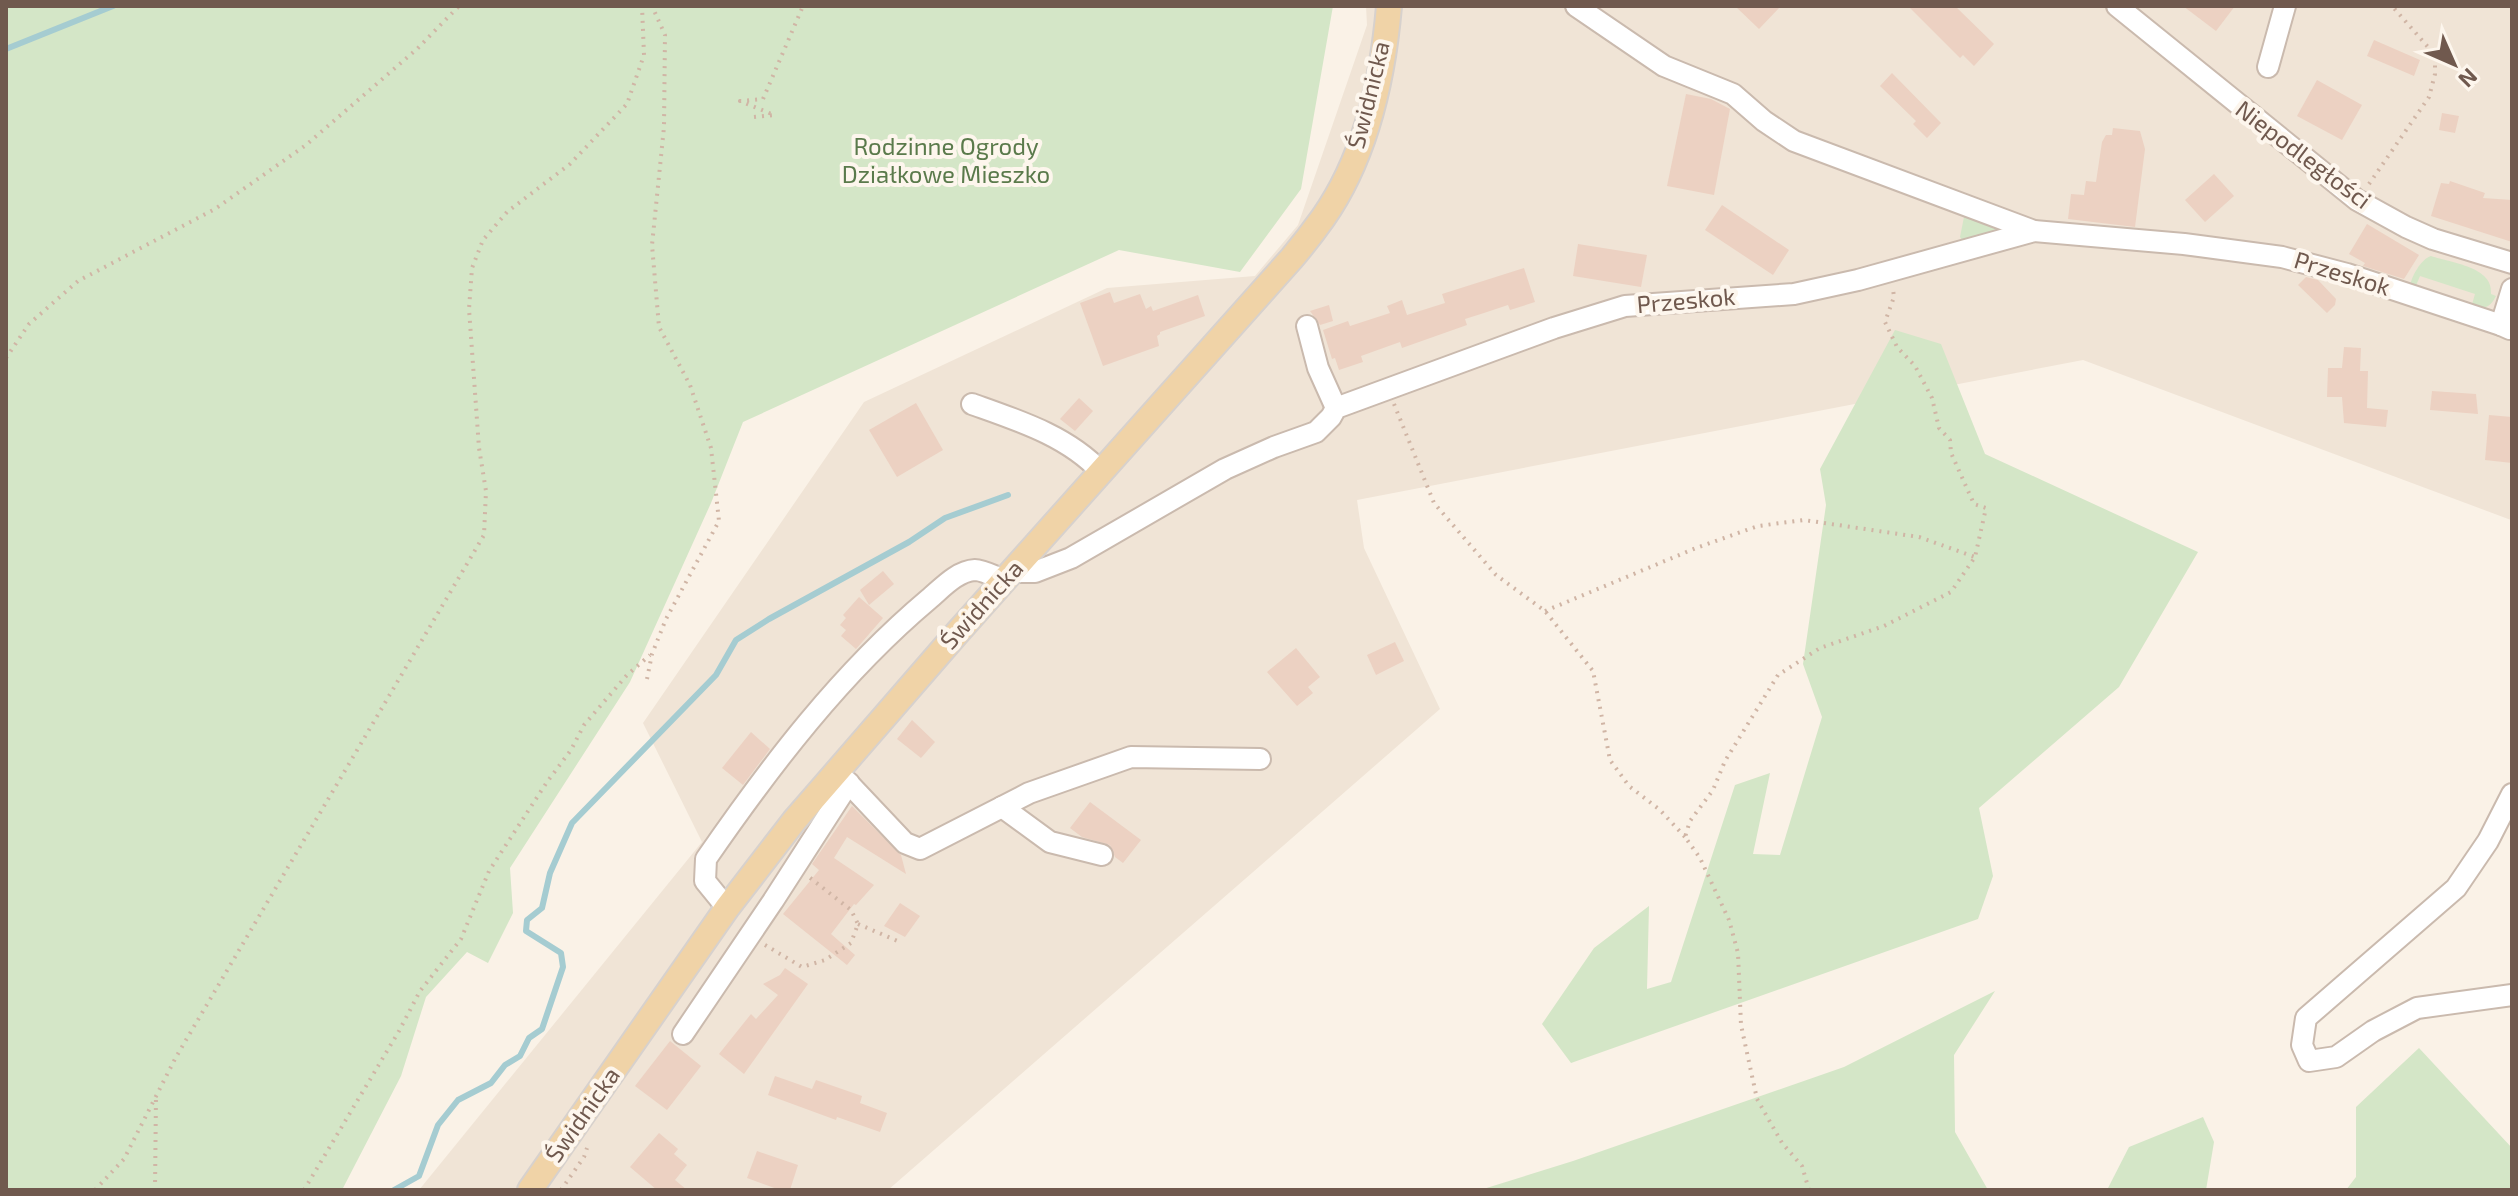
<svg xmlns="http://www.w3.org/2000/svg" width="2518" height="1196" font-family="'Exo 2',sans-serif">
<rect width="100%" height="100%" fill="#faf2e7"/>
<!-- residential -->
<polygon fill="#f0e4d6" points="1366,6 2512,6 2512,589 2511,520 2083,360 1357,500 1364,548 1440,709 888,1190 419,1190 702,842 643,723 864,402 1107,288 1255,276 1298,225 1367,25"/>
<!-- green -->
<g fill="#d4e6c7">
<polygon points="6,6 1333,6 1301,189 1240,272 1119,250 743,422 711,503 630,682 510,868 513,913 488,963 467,952 426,997 401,1076 342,1190 6,1190"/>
<polygon points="1968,214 2007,229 1963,241 1960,237 1964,217"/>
<path d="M2431,256C2452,263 2494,267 2491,294L2496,296C2491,307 2483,310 2471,308L2475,294L2420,276L2415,288L2410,287C2411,277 2421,259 2431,256Z"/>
<polygon points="1895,330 1941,344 1985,454 2198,552 2119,687 1979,808 1993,876 1978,919 1571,1063 1542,1024 1594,948 1649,906 1647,989 1671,982 1735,785 1770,773 1753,854 1780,855 1822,717 1803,664 1826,505 1820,469"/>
<polygon points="1995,991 1954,1055 1955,1132 1988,1190 1480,1190 1573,1161 1844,1067"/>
<polygon points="2419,1048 2512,1148 2512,1190 2346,1190 2356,1177 2356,1107"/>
<polygon points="2203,1117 2214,1142 2206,1190 2107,1190 2129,1147"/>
</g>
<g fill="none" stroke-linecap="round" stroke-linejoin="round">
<!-- stream -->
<g stroke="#a5ccd1" stroke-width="6">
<polyline points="6,49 113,6"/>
<polyline points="394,1190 419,1176 438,1125 458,1100 491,1083 505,1065 520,1056 529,1038 542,1029 563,967 561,953 526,931 527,920 542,908 550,873 572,823 716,675 736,640 769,619 909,542 945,518 1008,495"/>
</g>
</g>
<!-- building -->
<g fill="#ecd1c2">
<polygon points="1735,6 1781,6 1759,29"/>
<polygon points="1908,6 1955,6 1994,44 1974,66 1963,55 1960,58"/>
<polygon points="2183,6 2235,6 2216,31"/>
<polygon points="2374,40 2420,60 2414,76 2367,56"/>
<polygon points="1892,73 1941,123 1927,138 1913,124 1916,121 1880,86"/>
<polygon points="2317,80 2362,105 2342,140 2297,116"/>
<polygon points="1686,94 1711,99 1730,109 1714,195 1667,186"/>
<polygon points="2442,113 2459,116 2455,133 2439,130"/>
<polygon points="2113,128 2140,131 2145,149 2135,227 2068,219 2071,194 2084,195 2086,181 2096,182 2102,142 2106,135 2112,135"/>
<polygon points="2214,174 2234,196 2205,222 2185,200"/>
<polygon points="2450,181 2485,193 2483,198 2512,200 2512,242 2431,216 2441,183 2449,184"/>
<polygon points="1722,205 1789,250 1773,275 1705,230"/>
<polygon points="2367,224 2419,255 2404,279 2363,266 2365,263 2349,254"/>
<polygon points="1578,244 1647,255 1641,287 1573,276"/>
<polygon points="1524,268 1535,302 1510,310 1508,305 1484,313 1465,319 1467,325 1402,348 1400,342 1361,356 1363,362 1339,370 1335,358 1332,359 1323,330 1348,321 1350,326 1390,313 1387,306 1402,300 1407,315 1445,303 1442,294"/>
<polygon points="2306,277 2318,280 2336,299 2335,305 2327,313 2298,285"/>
<polygon points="1110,292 1114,303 1140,294 1146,309 1151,306 1153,311 1198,295 1205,316 1160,332 1160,334 1157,336 1159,346 1103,366 1080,303"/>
<polygon points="1329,305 1333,321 1320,325 1310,311"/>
<polygon points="2344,347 2361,348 2360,371 2368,371 2367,408 2388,410 2386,427 2344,423 2342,397 2327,397 2328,368 2342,368"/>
<polygon points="2432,391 2476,394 2478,414 2430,410"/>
<polygon points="1079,398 1093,411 1075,431 1060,419"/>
<polygon points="916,403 943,450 897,477 869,430"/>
<polygon points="2489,415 2512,417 2512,463 2485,460"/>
<polygon points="883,571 894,584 869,605 860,590"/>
<polygon points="859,597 883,618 856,649 841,636 846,630 840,625 846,618 843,615"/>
<polygon points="1395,642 1404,661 1376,675 1367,655"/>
<polygon points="1296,648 1320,677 1308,687 1313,693 1297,706 1267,672"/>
<polygon points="912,720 935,742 921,758 897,739"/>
<polygon points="751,732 770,749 743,785 722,768"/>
<polygon points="1090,802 1141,840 1123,863 1115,857 1110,845 1082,837 1070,828"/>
<polygon points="852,806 901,855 906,874 847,837 834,858 874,885 856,905 854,904 831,934 855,955 847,965 783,914 819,870 812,864"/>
<polygon points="900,903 920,916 905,937 884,926"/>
<polygon points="785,968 808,984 744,1074 719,1054 751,1014 756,1019 778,995 763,984 780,975"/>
<polygon points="670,1041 701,1066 667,1110 635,1086"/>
<polygon points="775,1076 812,1089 816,1080 862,1096 860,1103 887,1113 880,1132 837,1117 836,1120 768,1095"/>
<polygon points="659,1133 678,1149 674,1154 687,1165 675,1180 687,1190 657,1190 630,1167"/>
<polygon points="757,1151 798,1165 790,1190 780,1190 747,1178"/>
</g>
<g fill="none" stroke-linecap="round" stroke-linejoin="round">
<defs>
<g id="minor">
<polyline points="1576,6 1664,66 1733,94 1764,121 1794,141 2034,231 2184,244 2282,257 2347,274 2501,325"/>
<polyline points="2117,6 2357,200 2406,227 2433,239 2512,263"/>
<polyline points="2268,67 2285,6"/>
<polyline points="1307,326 1318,368 1336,408"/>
<polyline points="2510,329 2501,325 2512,289"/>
<path d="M972,404C1017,420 1068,436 1101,472"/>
<polyline points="1011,572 1035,572 1071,558 1225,469 1274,447 1316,432 1331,417 1336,408 1554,328 1625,306 1794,294 1858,280 2034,231"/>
<polyline points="837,771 905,843 920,849 1029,793 1131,757 1260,759"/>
<polyline points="2512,794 2488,841 2456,888 2306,1018 2302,1045 2309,1061 2336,1057 2373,1031 2417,1008 2512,995"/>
<polyline points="1002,807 1050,842 1102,855"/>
<path d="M727,908L705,881L706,859C771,765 841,673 929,599C942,588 957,571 975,570C983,570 996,577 1004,580"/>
<polyline points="683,1034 773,901 849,783"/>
</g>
<path id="major" d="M530,1190L727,908L794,821L958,632L1292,258C1303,245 1313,232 1323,218C1365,158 1383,78 1389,6"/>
</defs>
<!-- minor casing -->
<use href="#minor" stroke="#cabaae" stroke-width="24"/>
<!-- major casing -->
<use href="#major" stroke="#d7d1cd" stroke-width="28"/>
<!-- path -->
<g stroke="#d0b5a5" stroke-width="4" stroke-dasharray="2 6" stroke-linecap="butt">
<polyline points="754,117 774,115 740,101 763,99 803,6"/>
<polyline points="2369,184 2429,97 2435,74 2435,55 2392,6"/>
<polyline points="6,358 29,324 78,281 215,209 306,145 417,49 459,6"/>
<polyline points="1394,404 1434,503 1496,575 1545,611 1593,671 1610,760 1629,786 1660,810 1685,837"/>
<polyline points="1545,611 1696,548 1758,526 1804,520 1919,537 1975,557"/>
<polyline points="647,679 652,654 666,619 719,521 711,448 690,385 659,327 652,245 664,127 665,35 652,6"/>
<polyline points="858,924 900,942"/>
<polyline points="765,945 802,967 825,960 851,943 858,924 851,910 809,877"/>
<polyline points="95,1190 124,1159 176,1057 484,535 486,491 479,448 469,309 472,268 483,240 507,212 570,164 627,104 644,55 642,6"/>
<polyline points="155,1190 156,1095"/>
<polyline points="304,1190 399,1031 420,991 461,939 489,871 547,782 571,750 584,725 627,675 650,655"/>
<polyline points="561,1190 584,1157 587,1148"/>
<polyline points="1809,1190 1802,1166 1782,1143 1757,1099 1741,1025 1738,953 1729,920 1700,858 1685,837 1690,821 1713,790 1725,761 1778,675 1820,648 1884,626 1951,592 1975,557 1986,508 1974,504 1951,453 1950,440 1939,428 1932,398 1915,366 1897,347 1885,322 1894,297 1893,289"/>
</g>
<!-- minor -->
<use href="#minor" stroke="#fff" stroke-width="20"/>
<!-- major -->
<use href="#major" stroke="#f0d3a7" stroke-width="24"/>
</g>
<g text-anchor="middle" stroke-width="8" stroke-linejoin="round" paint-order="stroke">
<!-- street labels -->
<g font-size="24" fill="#70594e" stroke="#fdf6ed">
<text transform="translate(1369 95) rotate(-76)" y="8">Świdnicka</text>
<text transform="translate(2303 155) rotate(37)" y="8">Niepodległości</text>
<text transform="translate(2342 274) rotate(17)" y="8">Przeskok</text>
<text transform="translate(1686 301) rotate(-5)" y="8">Przeskok</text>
<text transform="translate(982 605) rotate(-48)" y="8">Świdnicka</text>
<text transform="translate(583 1115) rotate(-55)" y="8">Świdnicka</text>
</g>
<!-- park labels -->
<g font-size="24" fill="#5a7a4b" stroke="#fdf6ed">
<text x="946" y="155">Rodzinne Ogrody<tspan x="946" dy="28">Działkowe Mieszko</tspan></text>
</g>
</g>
<!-- border -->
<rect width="2518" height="1196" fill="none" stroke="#70594e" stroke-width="16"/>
<!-- north arrow -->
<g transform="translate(2454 64) rotate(135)" stroke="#fdf6ed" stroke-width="6" paint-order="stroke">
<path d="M0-6L14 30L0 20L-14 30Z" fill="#70594e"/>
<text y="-12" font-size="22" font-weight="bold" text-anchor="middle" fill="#70594e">N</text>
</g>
</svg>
